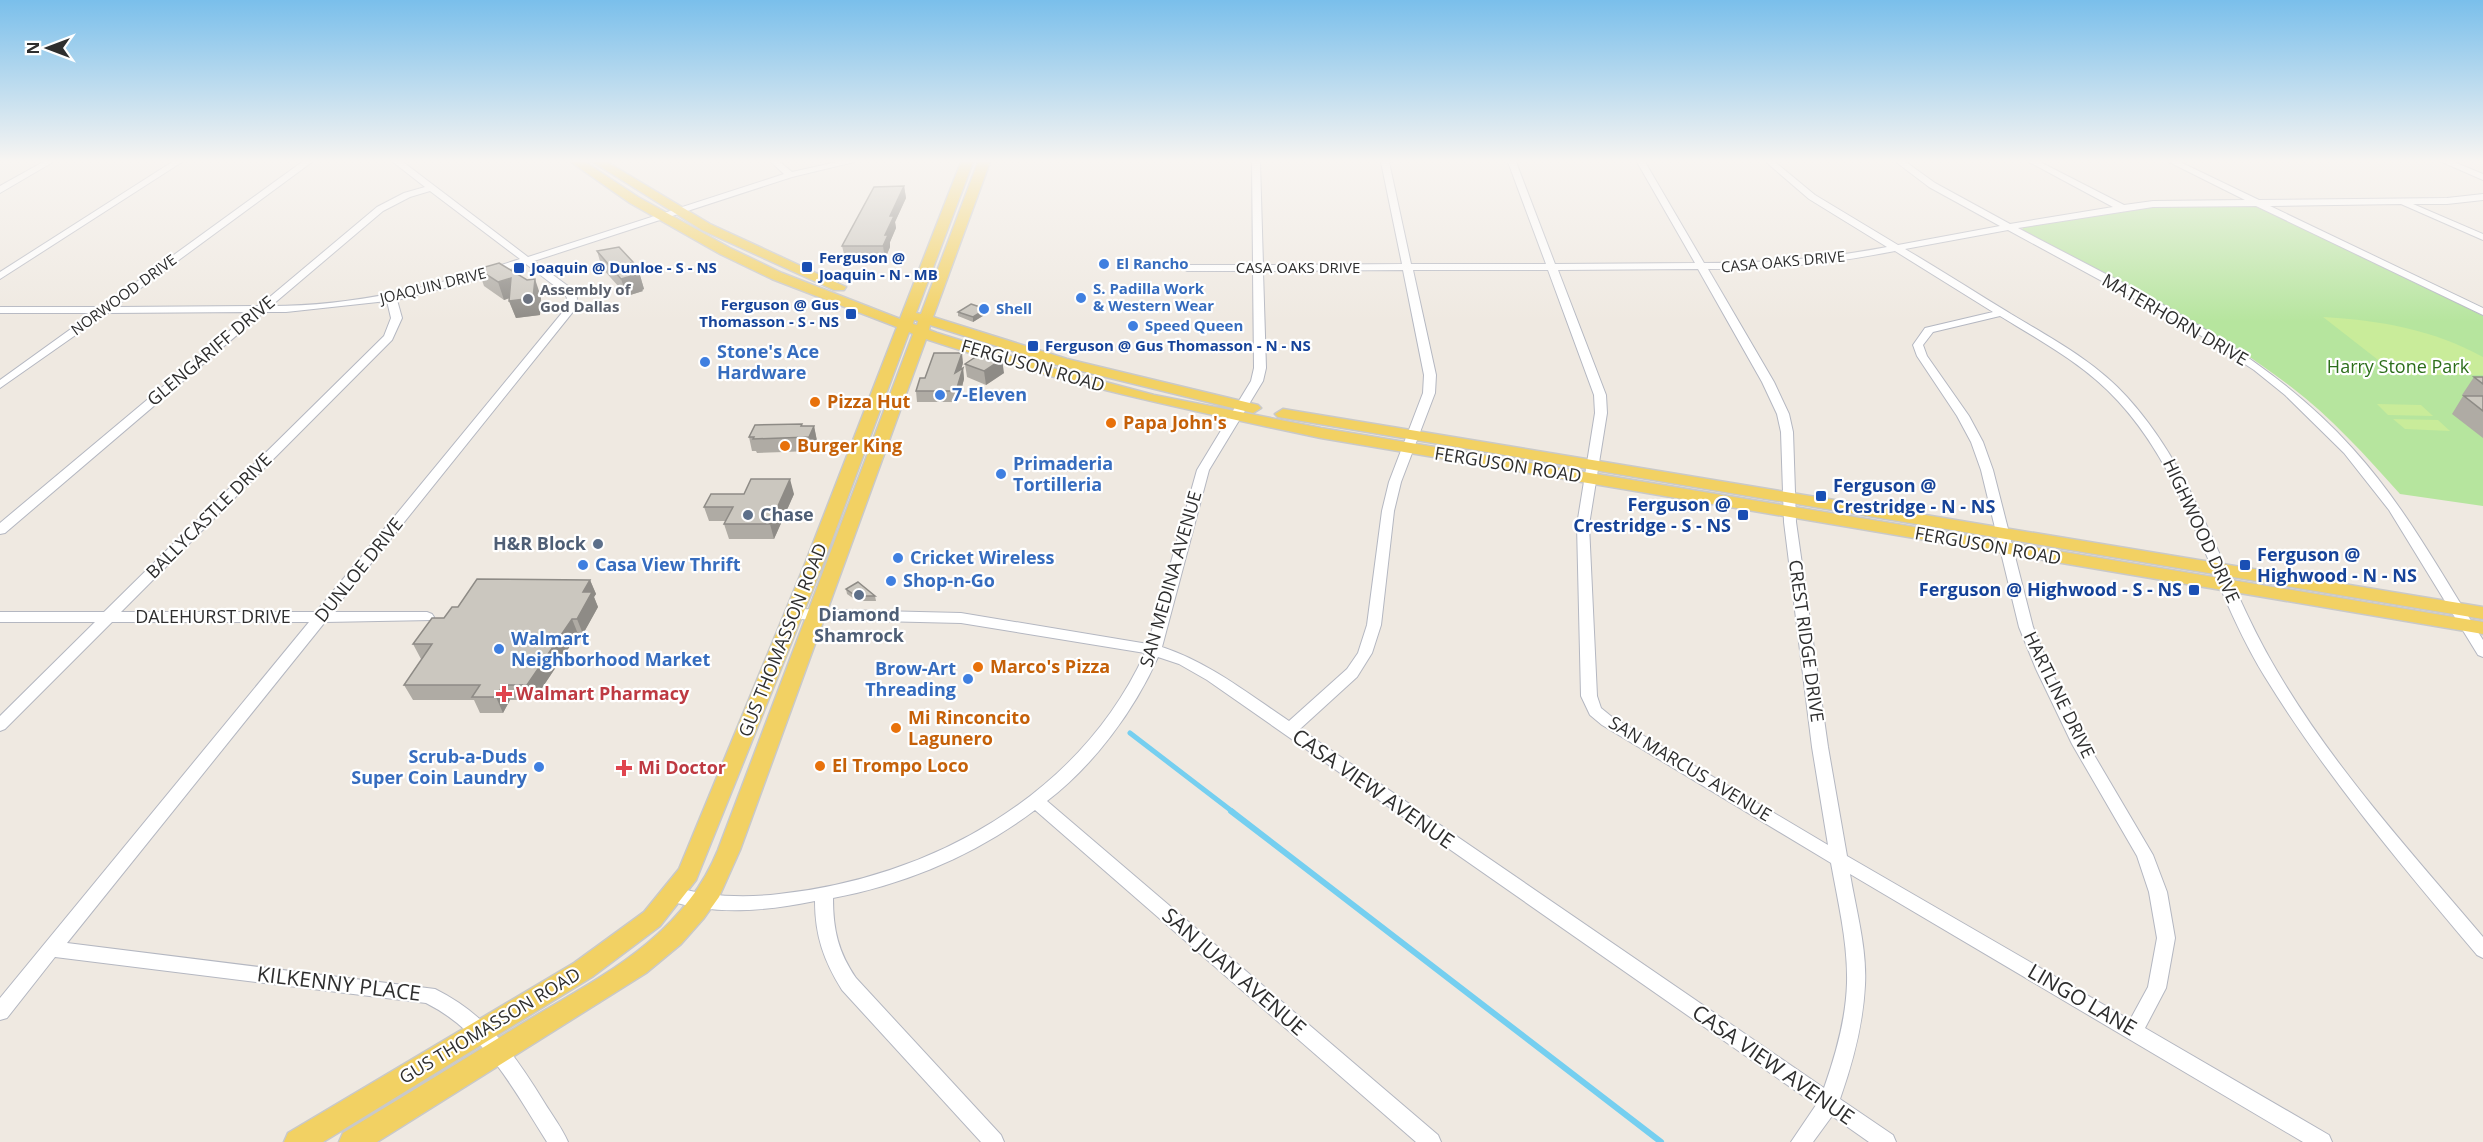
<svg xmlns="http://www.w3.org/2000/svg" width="2483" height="1142" font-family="'Open Sans',sans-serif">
<rect width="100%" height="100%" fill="#efe9e1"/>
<!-- green -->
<path fill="#b6e59e" d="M2251,204L2429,288L2483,316V506L2400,494C2366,456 2331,417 2290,386C2208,323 2113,278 2022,230L2023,227L2148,207Z"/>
<!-- pitch -->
<g fill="#c9ec9a">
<path d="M2323,317C2379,320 2434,330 2483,357V375H2408L2391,370Z"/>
<polygon points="2377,404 2421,405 2433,416 2388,415"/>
<polygon points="2393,419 2438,420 2450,431 2405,429"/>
</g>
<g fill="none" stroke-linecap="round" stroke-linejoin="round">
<!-- stream-far1 -->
<polyline stroke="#75cff0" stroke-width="5" points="1130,733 1233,812"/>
<!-- stream -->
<polyline stroke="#75cff0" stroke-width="6" points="1231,811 1661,1142"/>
<defs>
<g id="minor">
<polygon points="43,162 53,162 0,193 0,186"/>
<polygon points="172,162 182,162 0,279 0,272"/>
<path d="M302,162H312L115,307L259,306L377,207L404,193L425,187L393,162H403L528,257L784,174L771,162H780L792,172L837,162H854L792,177L534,261L572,289L577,298L576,308L332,612H427L432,614L434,617L432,620L325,622L67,943L435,989C487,1015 514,1053 544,1102C552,1115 562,1128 568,1142H547C513,1088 484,1032 426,1003L55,957L7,1018L0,1020V998L309,622H112L5,729L0,731V716L95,622H0V612H104L384,336L391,318L387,301L286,312H264L5,533L0,534V523L252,312L107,313L0,388V380L93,313H0V307H102ZM430,191L520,259C439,285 357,306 271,306L383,211L410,197ZM526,264L564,293L567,298L566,308L316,612H121L392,340L402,318L397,300L476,280Z"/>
<path d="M1252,162H1260L1263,265L1402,264L1381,162H1389L1411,264H1546L1508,162H1516L1555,264L1695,263L1637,162H1645L1704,263C1769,263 1824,259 1887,247L1809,199L1766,162H1775L1815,195L1898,245L2000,226L1929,187L1896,162H1906L1935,183L2010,224L2113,207L2029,162H2040L2124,205L2153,201L2245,200L2169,162H2180L2259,200L2447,198L2483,194V200L2447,204H2413L2483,234V240L2401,204L2270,206L2483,308V315L2256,206L2153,207L2018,228C2136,291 2262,347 2353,449C2405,506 2442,575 2483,640V657L2478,655L2389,510L2344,453L2285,395L2254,370L2192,330L2008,230L1905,249C1941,270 1976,293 2011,314C2051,338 2096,362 2127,397C2199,476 2223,581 2277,671C2334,768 2411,852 2483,937V958L2477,955C2402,866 2326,776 2265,677C2210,588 2190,479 2118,401C2085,365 2041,341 2000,316L1933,332L1923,345L1927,356L1969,416L1983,442L1993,470L2033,627L2050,669L2087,743L2153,855L2167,892L2175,938L2166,988L2145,1028L2329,1135L2332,1142H2303L1850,874C1856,910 1867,948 1865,985C1863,1025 1853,1062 1840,1099L1893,1135L1896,1142H1869L1832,1116L1813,1142H1791L1816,1105L1207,680L1179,664L1158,657C1134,711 1094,765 1047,801L1438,1135L1441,1142H1416L1035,810C975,855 906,884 833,898C833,929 838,952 856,978L1001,1135L1004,1142H981L842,990C824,961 815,936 815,901C766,911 715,916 667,900L664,895L667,890C679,886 694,893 707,894C731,897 755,897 779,894C931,878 1080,795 1145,653L961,623L795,619L788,614L795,609L961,613L1148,644L1197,470L1251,381L1254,368L1253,271H1187L1182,268L1187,265H1253ZM1895,251L1993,312L1925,328L1913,345L1917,356L1957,416L1971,442L1981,470L2019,627L2036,669L2072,744L2137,856L2149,892L2157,938L2148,987L2130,1020L1847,856L1828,747L1796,522L1793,432L1789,414L1774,382L1708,269C1773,269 1830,264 1895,251ZM1698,269L1762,382L1777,414L1781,432L1784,522L1812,747L1828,845L1612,717L1601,708L1597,696L1589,525L1607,413L1606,395L1558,270ZM1403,270L1424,375L1423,393L1389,482L1382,511L1367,625L1358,653L1347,669L1289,721C1247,693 1210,663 1162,647L1209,470L1263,381L1266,368L1263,271ZM1413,270H1548L1594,395L1595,413L1577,525L1581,696L1590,715L1602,725L1831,863C1838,902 1848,943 1847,983C1846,1019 1836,1054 1824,1088L1300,729L1357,677L1372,653L1381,625L1394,511L1401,482L1435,393L1436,375Z"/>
<polygon points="2442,162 2454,162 2483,174 2483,180"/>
</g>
<g id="major">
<path d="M571,162H585L638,197L730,248L782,273L900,319L961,162H973L916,313L921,314L978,162H990L933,317L1067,359L1258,405L1261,408L1253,413L1057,365L930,325L929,330L937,333L1030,362L1154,395L1321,428L2483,622V634L1321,438C1187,410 1056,382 926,339L740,850L719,897L704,918L681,944L646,973L377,1142H339L343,1133C401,1098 458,1063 515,1028C594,980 681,941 718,850L913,334L909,332L823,564L696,880L660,926L592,977L323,1142H284L288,1133L574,963L644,912L679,869L805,564L897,327L772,279L720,254L630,203ZM914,320L918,321L917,325L913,324Z"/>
<polygon points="593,162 607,162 710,224 846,287 844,290 834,290 702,230"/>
<polygon points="1283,409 2483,607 2483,619 1278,417 1275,414"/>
</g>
</defs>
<!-- minor casing -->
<use href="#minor" stroke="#b4b7c1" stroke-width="2"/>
<!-- major casing -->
<use href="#major" stroke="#c9c9c9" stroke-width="3"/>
<!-- minor -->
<use href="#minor" fill="#fff" fill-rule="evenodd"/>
<!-- major -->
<use href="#major" fill="#f2d163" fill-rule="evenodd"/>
</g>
<!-- wall -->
<g fill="#afaba4">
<polygon points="904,186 906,198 895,222 896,228 890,242 890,247 885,259 845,258 842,246"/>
<polygon points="597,251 633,262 634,266 639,272 644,289 642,290 643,291 627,296 602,268"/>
<polygon points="478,269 541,297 540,315 516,318 509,301 510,298 504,300 484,286"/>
<polygon points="986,309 986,314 973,322 958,316 958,312"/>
<polygon points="963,363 961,369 963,368 964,379 958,402 917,402 916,391"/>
<polygon points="965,364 1004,373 986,385 967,377"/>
<polygon points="2474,377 2483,377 2483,438 2452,414 2463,396 2462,395"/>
<polygon points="803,426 814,426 817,441 812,451 757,453 756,451 752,451 749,437"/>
<polygon points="794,494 774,539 729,539 724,524 726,521 709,521 704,507"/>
<polygon points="590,580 596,594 594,597 598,607 583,634 578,634 534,700 510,700 503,713 480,713 474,700 413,700 404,685 422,659 421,659 413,644 444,618"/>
<polygon points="846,589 875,596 876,601 857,601 847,594"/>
</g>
<!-- shaded-wall -->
<g fill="#8e8b86">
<polygon points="904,186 906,198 895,222 896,228 890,242 890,247 885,259 883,246 885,235 890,216"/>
<polygon points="633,262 636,273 639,272 644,289 642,290 643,291 627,296 621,279 631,263"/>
<polygon points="511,278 518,295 504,300 498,282"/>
<polygon points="535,279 541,297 540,315 516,318 509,301"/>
<polygon points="986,309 986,314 973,322 973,317"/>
<polygon points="962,353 963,363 957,384 955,373"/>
<polygon points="1002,359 1004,373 986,385 984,371"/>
<polygon points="963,368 964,379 958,402 956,391"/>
<polygon points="814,426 817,441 812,451 809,437"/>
<polygon points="790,479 794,494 774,539 770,524"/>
<polygon points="590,580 596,594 594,597 598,607 583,634 577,619 583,592"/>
<polygon points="572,619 578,634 534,700 527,685"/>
<polygon points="503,685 510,700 503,713 496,697"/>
</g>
<!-- building -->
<g fill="#cbc7bf" stroke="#8e8b86" stroke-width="1.5">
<polygon points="904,186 890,216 894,216 885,235 888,235 883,246 842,246 874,187"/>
<polygon points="619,247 633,262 631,263 639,272 636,273 638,274 621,279 597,251"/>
<polygon points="499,263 527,280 535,279 533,298 509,301 511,278 498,282 478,269"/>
<polygon points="971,304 986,309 973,317 958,312"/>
<polygon points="983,352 1002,359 984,371 965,364"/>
<polygon points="934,353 962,353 955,373 963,368 956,391 916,391 920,378 925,378"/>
<polygon points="2474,377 2483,377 2483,384"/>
<polygon points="2464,396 2483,396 2483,411"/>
<polygon points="802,424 801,426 814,426 809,437 753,439 754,437 749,437 755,425"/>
<polygon points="751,479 790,479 770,524 724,524 733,507 704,507 711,494 744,494"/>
<polygon points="477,579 590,580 583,592 592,592 577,619 572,619 527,685 503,685 496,697 472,697 480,685 404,685 432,644 413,644 432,618 444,618 452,607 458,607"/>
<polygon points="858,582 875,596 856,596 846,589"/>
</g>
<!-- sky -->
<linearGradient id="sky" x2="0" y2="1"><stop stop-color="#7abfeb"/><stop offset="0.5" stop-color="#f8f5f2"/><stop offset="1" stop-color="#f8f5f2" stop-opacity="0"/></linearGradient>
<rect width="2483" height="322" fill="url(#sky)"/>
<!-- markers -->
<g fill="#3f7fe0" stroke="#fff" stroke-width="2">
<circle cx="1104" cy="264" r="6"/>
<circle cx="1081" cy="298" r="6"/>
<circle cx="984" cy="309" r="6"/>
<circle cx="1133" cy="326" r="6"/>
<circle cx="705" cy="362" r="6"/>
<circle cx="940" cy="395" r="6"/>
<circle cx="1001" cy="474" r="6"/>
<circle cx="898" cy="558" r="6"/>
<circle cx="583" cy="565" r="6"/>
<circle cx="891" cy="581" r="6"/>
<circle cx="499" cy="649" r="6"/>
<circle cx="968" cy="679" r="6"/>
<circle cx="539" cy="767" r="6"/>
</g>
<g fill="#1a4fb4" stroke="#fff" stroke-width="2">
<rect x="801" y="261" width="12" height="12" rx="3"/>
<rect x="513" y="262" width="12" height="12" rx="3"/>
<rect x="845" y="308" width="12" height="12" rx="3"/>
<rect x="1027" y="340" width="12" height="12" rx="3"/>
<rect x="1815" y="490" width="12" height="12" rx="3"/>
<rect x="1737" y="509" width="12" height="12" rx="3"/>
<rect x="2239" y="559" width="12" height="12" rx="3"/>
<rect x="2188" y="584" width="12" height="12" rx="3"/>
</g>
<circle fill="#6b7280" stroke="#fff" stroke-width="2" cx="528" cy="299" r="6"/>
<g fill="#e8710a" stroke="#fff" stroke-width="2">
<circle cx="815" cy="402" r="6"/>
<circle cx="1111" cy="423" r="6"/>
<circle cx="785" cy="446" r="6"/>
<circle cx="978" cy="667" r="6"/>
<circle cx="896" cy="728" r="6"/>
<circle cx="820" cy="766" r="6"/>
</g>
<g fill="#5c6f8a" stroke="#fff" stroke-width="2">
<circle cx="748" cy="515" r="6"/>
<circle cx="598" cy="544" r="6"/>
<circle cx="859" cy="595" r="6"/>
</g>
<g fill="#e0444e" stroke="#fff" stroke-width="2">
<path d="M501 685h6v6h6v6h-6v6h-6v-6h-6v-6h6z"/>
<path d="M621 759h6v6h6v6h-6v6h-6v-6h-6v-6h6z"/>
</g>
<g text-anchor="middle" stroke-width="4.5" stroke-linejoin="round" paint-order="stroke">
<!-- far-transit labels -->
<g font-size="15" font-weight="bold" fill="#164399" stroke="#fff" text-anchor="start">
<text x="819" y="263">Ferguson @<tspan x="819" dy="17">Joaquin - N - MB</tspan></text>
<text x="531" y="273">Joaquin @ Dunloe - S - NS</text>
<text x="839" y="310" text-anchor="end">Ferguson @ Gus<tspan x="839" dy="17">Thomasson - S - NS</tspan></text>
<text x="1045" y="351">Ferguson @ Gus Thomasson - N - NS</text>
</g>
<!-- far-street labels -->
<g font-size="15" fill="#2e2e2e" stroke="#fff">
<text transform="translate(1783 262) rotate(-5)" y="5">CASA OAKS DRIVE</text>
<text x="1298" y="273">CASA OAKS DRIVE</text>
<text transform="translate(433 286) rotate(-14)" y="5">JOAQUIN DRIVE</text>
<text transform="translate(124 295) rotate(-36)" y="5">NORWOOD DRIVE</text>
</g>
<!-- far-shop labels -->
<g font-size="15" font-weight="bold" fill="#366cbe" stroke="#fff" text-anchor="start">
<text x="1116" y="269">El Rancho</text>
<text x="1093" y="294">S. Padilla Work<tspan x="1093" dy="17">&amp; Western Wear</tspan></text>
<text x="996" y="314">Shell</text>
<text x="1145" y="331">Speed Queen</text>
</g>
<!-- far-worship labels -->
<g font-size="15" font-weight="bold" fill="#5b616d" stroke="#fff" text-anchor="start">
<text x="540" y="295">Assembly of<tspan x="540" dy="17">God Dallas</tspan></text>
</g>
<!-- street labels -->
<g font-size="18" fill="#2e2e2e" stroke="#fff">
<text transform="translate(2175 320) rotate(30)" y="6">MATERHORN DRIVE</text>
<text transform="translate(211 351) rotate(-40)" y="6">GLENGARIFF DRIVE</text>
<text transform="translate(1033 366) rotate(16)" y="6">FERGUSON ROAD</text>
<text transform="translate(1508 465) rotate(9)" y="6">FERGUSON ROAD</text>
<text transform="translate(209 516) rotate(-45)" y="6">BALLYCASTLE DRIVE</text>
<text transform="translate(2201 531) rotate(65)" y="6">HIGHWOOD DRIVE</text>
<text transform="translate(1988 546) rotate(10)" y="6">FERGUSON ROAD</text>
<text transform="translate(359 570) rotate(-51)" y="6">DUNLOE DRIVE</text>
<text transform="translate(1171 579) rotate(-74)" y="6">SAN MEDINA AVENUE</text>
<text x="213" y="623">DALEHURST DRIVE</text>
<text transform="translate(783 640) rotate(-68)" y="6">GUS THOMASSON ROAD</text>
<text transform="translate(1806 641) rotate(82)" y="6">CREST RIDGE DRIVE</text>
<text transform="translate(2059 695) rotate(64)" y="6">HARTLINE DRIVE</text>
<text transform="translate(1690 769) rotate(31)" y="6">SAN MARCUS AVENUE</text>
<text transform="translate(490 1026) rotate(-31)" y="6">GUS THOMASSON ROAD</text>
</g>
<!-- shop labels -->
<g font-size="18" font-weight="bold" fill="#366cbe" stroke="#fff" text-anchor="start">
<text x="717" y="358">Stone's Ace<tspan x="717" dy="21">Hardware</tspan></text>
<text x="952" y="401">7-Eleven</text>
<text x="1013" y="470">Primaderia<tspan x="1013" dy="21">Tortilleria</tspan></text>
<text x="910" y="564">Cricket Wireless</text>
<text x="595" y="571">Casa View Thrift</text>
<text x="903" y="587">Shop-n-Go</text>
<text x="511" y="645">Walmart<tspan x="511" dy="21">Neighborhood Market</tspan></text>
<text x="956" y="675" text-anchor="end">Brow-Art<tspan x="956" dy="21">Threading</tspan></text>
<text x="527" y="763" text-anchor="end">Scrub-a-Duds<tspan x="527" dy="21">Super Coin Laundry</tspan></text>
</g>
<!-- park labels -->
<g font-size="18" fill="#2c6e1b" stroke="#fff">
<text x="2398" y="373">Harry Stone Park</text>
</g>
<!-- food labels -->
<g font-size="18" font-weight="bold" fill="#c56008" stroke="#fff" text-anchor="start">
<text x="827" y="408">Pizza Hut</text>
<text x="1123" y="429">Papa John's</text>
<text x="797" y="452">Burger King</text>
<text x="990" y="673">Marco's Pizza</text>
<text x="908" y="724">Mi Rinconcito<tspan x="908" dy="21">Lagunero</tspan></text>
<text x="832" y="772">El Trompo Loco</text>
</g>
<!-- transit labels -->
<g font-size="18" font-weight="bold" fill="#164399" stroke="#fff" text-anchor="start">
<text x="1833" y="492">Ferguson @<tspan x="1833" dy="21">Crestridge - N - NS</tspan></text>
<text x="1731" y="511" text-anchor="end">Ferguson @<tspan x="1731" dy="21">Crestridge - S - NS</tspan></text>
<text x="2257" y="561">Ferguson @<tspan x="2257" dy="21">Highwood - N - NS</tspan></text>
<text x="2182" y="596" text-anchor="end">Ferguson @ Highwood - S - NS</text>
</g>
<!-- service labels -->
<g font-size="18" font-weight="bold" fill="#4e5e75" stroke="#fff" text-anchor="start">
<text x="760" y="521">Chase</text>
<text x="586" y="550" text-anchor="end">H&amp;R Block</text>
<text x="859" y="621" text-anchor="middle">Diamond<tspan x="859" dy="21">Shamrock</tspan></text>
</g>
<!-- health labels -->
<g font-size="18" font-weight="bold" fill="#be3a42" stroke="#fff" text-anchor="start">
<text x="516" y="700">Walmart Pharmacy</text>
<text x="638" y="774">Mi Doctor</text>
</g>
<!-- near-street labels -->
<g font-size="21" fill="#2e2e2e" stroke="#fff">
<text transform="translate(1373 789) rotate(35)" y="7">CASA VIEW AVENUE</text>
<text transform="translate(1234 972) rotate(41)" y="7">SAN JUAN AVENUE</text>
<text transform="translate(339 984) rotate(7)" y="7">KILKENNY PLACE</text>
<text transform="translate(2082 1000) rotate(30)" y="7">LINGO LANE</text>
<text transform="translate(1773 1065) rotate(35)" y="7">CASA VIEW AVENUE</text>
</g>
</g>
<!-- north arrow -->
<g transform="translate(48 48) rotate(270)" stroke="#ffffff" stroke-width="4.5" paint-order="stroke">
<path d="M0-4.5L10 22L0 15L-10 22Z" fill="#2e2e2e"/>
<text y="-9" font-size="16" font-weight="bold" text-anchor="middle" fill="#2e2e2e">N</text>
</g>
</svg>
